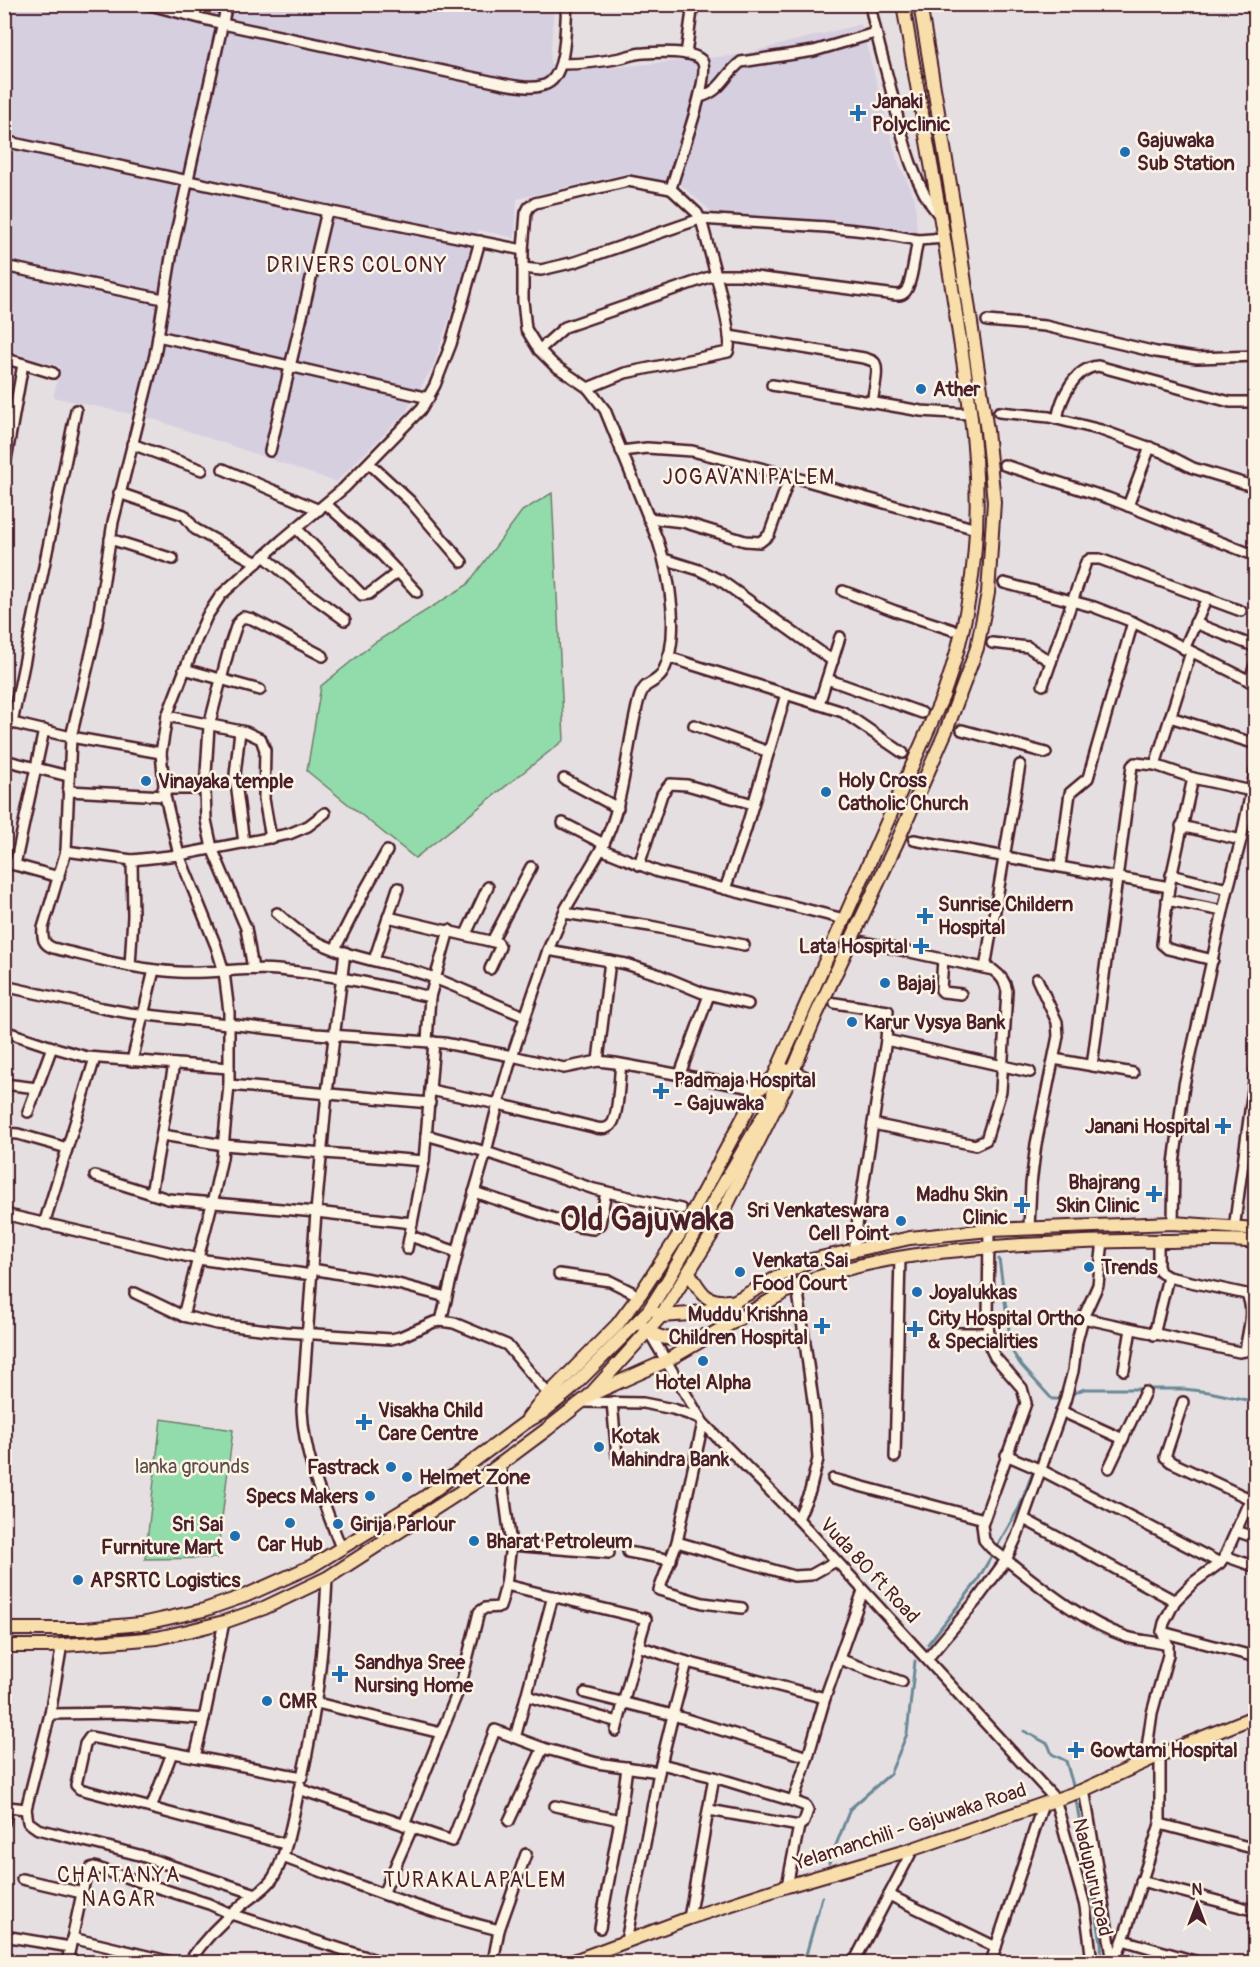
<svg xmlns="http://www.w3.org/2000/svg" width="1260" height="1967" font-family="Pangolin,sans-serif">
<rect width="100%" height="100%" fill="#e6dfe2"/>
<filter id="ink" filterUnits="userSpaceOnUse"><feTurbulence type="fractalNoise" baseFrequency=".0167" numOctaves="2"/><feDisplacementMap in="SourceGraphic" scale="12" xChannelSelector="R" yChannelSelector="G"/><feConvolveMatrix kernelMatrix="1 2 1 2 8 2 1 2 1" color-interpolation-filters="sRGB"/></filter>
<g filter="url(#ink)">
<!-- built -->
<polygon fill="#d6cfe0" points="4,5 554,5 550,63 567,72 738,55 861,24 897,159 915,198 917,232 714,214 680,184 627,173 517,199 515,238 479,230 433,367 405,413 336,482 153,419 53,397 60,367 5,350"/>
<!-- green -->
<g fill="#92dcab" stroke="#6e7e6b" stroke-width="1.5">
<polygon points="552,493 564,740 415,858 307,771 321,686 374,643 467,585 522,511"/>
<polygon points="161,1419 233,1430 217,1558 145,1559"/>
</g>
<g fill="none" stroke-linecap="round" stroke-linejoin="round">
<!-- stream -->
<g stroke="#6a8996" stroke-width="3">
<polyline points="999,1259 1012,1351 1021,1365 1052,1399 1062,1399"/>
<polyline points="1068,1396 1084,1389 1184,1389 1209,1392 1256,1402"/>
<polyline points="928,1644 976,1583 1019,1508 1061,1399"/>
<polyline points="1024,1731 1048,1744 1052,1754 1066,1761 1074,1789"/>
<polyline points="1075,1795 1101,1942 1102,1962"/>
<polyline points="829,1863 850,1809 890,1774 907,1734 915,1661"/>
<polyline points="804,1962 822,1897"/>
</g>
<defs>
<g id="minor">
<path d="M146,4L223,24L504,84C517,86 538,91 550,82C567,69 565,25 567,4"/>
<path d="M227,4L172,251L155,355L113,522L95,636L71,737L66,851L43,928C42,938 43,944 53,948C94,958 136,970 178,972C212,974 245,967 278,970C330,974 380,985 430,997"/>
<path d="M870,4C875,32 883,59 890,86C901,129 910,181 939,215"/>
<polyline points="686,54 693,4"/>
<path d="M562,64C582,64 601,62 621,58C629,56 636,53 644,53C656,52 694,50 702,61C712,76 676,167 671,189L697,213L702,223C707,244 736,338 728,352L625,373L588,388"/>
<path d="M700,97C722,91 724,75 741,62L814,51L875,33"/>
<polyline points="4,141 327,211 523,250"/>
<path d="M671,189L628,181L535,203L529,207L526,213L523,250V301L526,329L539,350L554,365L588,388L605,410L658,541C670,577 681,637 663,672C659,680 653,681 646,686C639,692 637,707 635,716C625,761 623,808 601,849L658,872L844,919"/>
<polyline points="4,266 163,299"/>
<polyline points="523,268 541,270 575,262 700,219 826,227 875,232 918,240 945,238"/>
<polyline points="987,321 1045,326 1156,352 1197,358 1256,356"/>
<polyline points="158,336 429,398"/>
<path d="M729,336L864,358C865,358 873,361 874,362C880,367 873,395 872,403"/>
<path d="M539,350L565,327L715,275H740L896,295C900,295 902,295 905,292C912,285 915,251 918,240"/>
<polyline points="4,358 53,373"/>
<polyline points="772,385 921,411 970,414"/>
<polyline points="999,412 1049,417 1101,430 1162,452 1193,468 1256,487"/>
<path d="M1057,419C1061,398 1074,368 1098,366L1230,402H1256"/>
<polyline points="132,444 202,470"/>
<polyline points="270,451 327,211"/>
<polyline points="621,451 647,448 692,451 772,471 976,529"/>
<polyline points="370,464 410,501 462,562"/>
<polyline points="1004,465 1108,498 1256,556"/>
<polyline points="223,469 319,510"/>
<polyline points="4,471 23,364"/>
<polyline points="119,493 184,515 195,529 257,563"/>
<polyline points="326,504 378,551 417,592"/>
<polyline points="1128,506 1150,447"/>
<polyline points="648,518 683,522 745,541 760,542 769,535 790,476"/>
<polyline points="296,528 362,595 369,594 398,572"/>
<polyline points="110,539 173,559"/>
<polyline points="264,556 304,590 345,620"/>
<polyline points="664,559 699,570 720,580 833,661"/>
<polyline points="1004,583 1094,607 1133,622 1256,684"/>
<polyline points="843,591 895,611 953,630"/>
<polyline points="1195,623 1256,647"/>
<polyline points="992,643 1028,647 1051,662"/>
<polyline points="1184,649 1207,598"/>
<polyline points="668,657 843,712 903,753"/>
<polyline points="184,669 260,690"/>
<polyline points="827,679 922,713"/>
<polyline points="1249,681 1256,663"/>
<polyline points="1043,685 1086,562 1090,559 1100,559 1241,611"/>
<polyline points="819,704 840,637"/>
<polyline points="167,716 246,732 261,739 265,750 264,799 271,838"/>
<polyline points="1170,717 1256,744"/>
<polyline points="4,721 71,737 161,753"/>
<polyline points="12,723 76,410"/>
<polyline points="694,725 769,752"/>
<polyline points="962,730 1046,753"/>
<polyline points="240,731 235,775 244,843"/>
<polyline points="4,760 68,776"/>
<polyline points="1193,778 1256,792"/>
<polyline points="564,779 618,808"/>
<polyline points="163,789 205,789"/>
<polyline points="68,791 165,796"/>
<polyline points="563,823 604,844"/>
<polyline points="1181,826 1241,840"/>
<polyline points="914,840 1169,887 1193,778 1155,765 1191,652"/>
<polyline points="66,851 132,860 179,855 289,834 308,826 325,813"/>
<polyline points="4,862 59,877"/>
<polyline points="15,865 44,730"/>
<polyline points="639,865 662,794 670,784 687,785 753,804"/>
<polyline points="1060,865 1070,793 1088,778 1133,622"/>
<polyline points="1171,875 1228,889"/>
<polyline points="1169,887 1162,944 1168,949 1213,960"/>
<polyline points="725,889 745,832 786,694"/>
<polyline points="1167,900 1223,911"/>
<path d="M277,913C286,921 296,930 306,936C345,959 393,962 434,978C465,990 494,1004 524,1016"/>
<polyline points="564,913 650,926 744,945"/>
<polyline points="388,917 498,943 500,947 490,969"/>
<polyline points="466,934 488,887"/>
<polyline points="492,941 531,867"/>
<path d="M864,942L993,970C1001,976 1005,981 1007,991L1001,1091L986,1140L975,1145L873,1124"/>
<polyline points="335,949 365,890 387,851"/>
<polyline points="548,950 626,964 657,974 703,993 748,1004"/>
<polyline points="345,952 327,1093 316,1212 412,1223"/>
<polyline points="943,959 941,990 943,992 961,994"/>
<polyline points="374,960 398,888"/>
<polyline points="130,966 133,916 132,860"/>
<polyline points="985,968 1020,765"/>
<polyline points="253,969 246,928 212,848 206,820 205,789 209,726 230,645 237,624 243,617 252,619 323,656"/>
<polyline points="4,986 102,1008 130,1013 316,1034 444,1043 512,1056 548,950 566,908 601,849"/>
<polyline points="835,1003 888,1011 886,1040 853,1251"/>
<polyline points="4,1031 52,1047 87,1057 229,1068"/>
<polyline points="886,1040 1030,1072"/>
<polyline points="427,1041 430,997 449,930"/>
<polyline points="1054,1059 1133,1073"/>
<polyline points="132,1061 154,970"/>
<polyline points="598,1061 610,961"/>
<path d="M621,1064C619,1076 619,1117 611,1125C606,1130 599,1129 593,1127L498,1104L512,1056L564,1068L598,1061L615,1063L747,1087L758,1090"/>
<polyline points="1092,1066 1132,766 1135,763 1155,765"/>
<polyline points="680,1074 709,995"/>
<polyline points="4,1084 37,1088"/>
<polyline points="229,1085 430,1103"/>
<polyline points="430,1090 498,1104 486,1152 594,1189 681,1209"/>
<polyline points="28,1112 52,1047"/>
<polyline points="4,1133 18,1134 67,1148"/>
<polyline points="162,1135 224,1145 424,1161"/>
<polyline points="426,1135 486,1152 462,1234 441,1321"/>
<path d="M95,1176L168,1199L316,1212L302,1410C304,1458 324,1503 341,1548"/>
<polyline points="474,1192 579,1227 593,1229 600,1224 606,1192"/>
<polyline points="151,1194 174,1064"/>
<polyline points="4,1214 198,1259 312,1275"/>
<polyline points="1173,1223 1174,1164 1184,1085 1228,889 1241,840 1256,768"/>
<polyline points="44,1224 95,1058"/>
<polyline points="1029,1228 1031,1184 1036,1144 1058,1036 1057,1022 1037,979"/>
<polyline points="1234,1229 1256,1067"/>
<path d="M989,1230L988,1323L990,1347L995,1357L1022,1388L1026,1403L982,1525L984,1540L991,1548C1033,1580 1076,1619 1127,1637C1140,1641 1154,1641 1168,1645"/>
<polyline points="410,1236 457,1252"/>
<polyline points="407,1249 424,1161 434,1042"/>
<polyline points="312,1269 398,1284 446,1297"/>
<polyline points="559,1274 610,1281 632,1292"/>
<polyline points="797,1285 815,1415 818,1459 810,1491 798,1519"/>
<polyline points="135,1293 183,1316 217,1324 285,1332 391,1339 400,1337 434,1322 441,1321 454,1323 507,1345 544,1389"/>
<polyline points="183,1316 212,1204 222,1158 229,1085 229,1012 224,972 216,946 179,855 165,796 161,753 167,716 196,641 207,616 221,595 282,540 344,488 422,408 435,385 451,344 480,241"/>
<polyline points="1083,1318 1098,1285 1103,1241"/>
<polyline points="649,1332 703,1423 798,1519 1055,1799 1085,1906 1092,1962"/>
<polyline points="954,1333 988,1333"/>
<polyline points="1154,1335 1168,1277"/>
<polyline points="1124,1370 1131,1329"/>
<polyline points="582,1402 643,1403 673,1409 700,1418"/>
<polyline points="612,1402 617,1456"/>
<polyline points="1183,1402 1165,1457 1171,1462 1250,1499"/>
<polyline points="1061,1411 1123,1439"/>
<polyline points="703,1423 677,1542 659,1590 703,1603 742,1608"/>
<polyline points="1006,1455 1041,1470 1220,1563"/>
<polyline points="895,1457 900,1258"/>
<polyline points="500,1463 511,1545 506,1585"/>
<polyline points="1109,1468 1145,1392"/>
<polyline points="833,1479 984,1519"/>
<polyline points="1024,1519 1175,1601"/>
<polyline points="1236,1531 1256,1538"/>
<polyline points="677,1542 794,1576 811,1575 836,1561"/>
<polyline points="511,1545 609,1553"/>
<polyline points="628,1552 671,1560"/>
<polyline points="1225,1556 1256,1567"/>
<polyline points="1162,1632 1256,1657"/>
<polyline points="839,1659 902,1682"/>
<path d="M927,1659L976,1601L1006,1560L1017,1536L1065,1401L1073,1371L1077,1341L1083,1318L1239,1352L1245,1351C1247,1335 1256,1308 1246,1294L1168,1277L1160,1272L1158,1266V1240"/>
<polyline points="585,1693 673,1715 687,1662"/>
<polyline points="527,1696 618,1722"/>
<polyline points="825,1698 863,1591"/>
<polyline points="317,1703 441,1733"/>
<polyline points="50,1714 62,1644"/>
<polyline points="204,1719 224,1622"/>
<polyline points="616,1731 638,1646"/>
<polyline points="515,1738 553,1596"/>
<polyline points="195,1757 90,1737 85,1744 76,1785 80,1789 285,1844"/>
<polyline points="1145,1762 1152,1713 1168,1655 1168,1645 1162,1632 1164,1623 1175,1601 1194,1582 1220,1563 1225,1556 1256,1486"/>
<polyline points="661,1764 714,1777"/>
<polyline points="299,1789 452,1841 495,1730 543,1748"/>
<polyline points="1084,1789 1113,1962"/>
<polyline points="555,1806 620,1820"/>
<polyline points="151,1808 172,1753"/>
<polyline points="26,1809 28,1822 38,1829 139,1855 256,1894"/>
<polyline points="709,1810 799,1826 804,1822 808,1810 806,1806 793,1801"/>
<polyline points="509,1821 543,1748 597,1763 659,1772"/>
<path d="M4,1823L8,1807L26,1809L50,1714L122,1713L204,1719L195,1757L302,1777C317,1710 324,1647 327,1578"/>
<polyline points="1160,1824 1256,1849"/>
<polyline points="404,1825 461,1684 479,1612 485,1608 500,1607 506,1585 646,1619 638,1646 687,1662 825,1698 808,1757 673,1715 659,1772 626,1941"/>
<path d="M282,1857C354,1883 424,1912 499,1930L493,1962"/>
<polyline points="22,1879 82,1893"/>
<polyline points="1141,1881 1256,1911"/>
<polyline points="787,1886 799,1826"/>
<polyline points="383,1894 412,1828"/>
<polyline points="889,1895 996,1947"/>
<polyline points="689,1918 714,1777 793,1801 808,1757"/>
<polyline points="600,1928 620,1820 627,1767"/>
<polyline points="499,1930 526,1854"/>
<polyline points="4,1936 70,1947"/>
<polyline points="72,1938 172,1962"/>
<polyline points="1123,1940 1160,1824 1160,1755"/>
<polyline points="67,1962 86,1875 91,1868 94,1867 209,1904 231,1914 382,1962"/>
<path d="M189,1962C203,1941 222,1921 242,1905C252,1896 265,1890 273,1878C287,1856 294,1811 300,1785"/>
<polyline points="854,1962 913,1849"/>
<polyline points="991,1962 1043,1804"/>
<polyline points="1114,1962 1123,1940 1198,1962"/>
</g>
<g id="major">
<polyline points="785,1070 804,1077"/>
<path d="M689,1273C701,1291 704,1303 728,1301"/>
<polyline points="658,1314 661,1316 690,1314 726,1306 787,1272 811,1260 910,1238 989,1230 1173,1223 1256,1229"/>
<path d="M645,1328C658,1341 685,1342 702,1336"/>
<path d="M590,1395L666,1361L797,1285C868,1257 946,1250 1022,1245C1068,1243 1113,1240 1159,1241C1191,1241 1224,1238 1256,1242"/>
<polyline points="528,1418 537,1406 617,1325 641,1293 686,1224 758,1090 774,1077"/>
<path d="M4,1629H85L141,1624L204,1610L247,1595L312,1566L425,1497L526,1422L543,1412L570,1390L649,1310L668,1280L773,1099L774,1077L943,696C970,621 981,539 975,459C972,411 963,362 956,314C941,211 920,108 903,4"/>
<polyline points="4,1646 49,1646 122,1641 157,1638 188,1631 224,1622 264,1608 327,1578 479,1480 546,1430 589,1396 661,1316 714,1231 790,1078 817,1013 897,842 946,731 977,648 988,593 994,502 987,431 953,202 920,4"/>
<polyline points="571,1962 689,1918 787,1886 913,1849 1081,1791 1160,1755 1256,1716"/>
</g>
</defs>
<!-- minor casing -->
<use href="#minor" stroke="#4a1f2b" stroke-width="14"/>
<!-- major casing -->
<use href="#major" stroke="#4a1f2b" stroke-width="16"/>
<!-- minor -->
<use href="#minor" stroke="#fcf5e5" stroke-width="9"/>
<!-- major -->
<use href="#major" stroke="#f8deab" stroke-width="12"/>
</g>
</g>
<!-- markers -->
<g fill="#1f6fb2" stroke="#fcf5e5" stroke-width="2">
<path d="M855 104h6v6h6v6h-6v6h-6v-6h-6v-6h6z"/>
<circle cx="1125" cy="152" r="6"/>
<circle cx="921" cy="389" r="6"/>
<circle cx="146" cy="781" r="6"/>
<circle cx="826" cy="792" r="6"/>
<path d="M922 907h6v6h6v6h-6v6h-6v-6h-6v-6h6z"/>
<path d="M918 937h6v6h6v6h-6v6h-6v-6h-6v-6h6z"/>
<circle cx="885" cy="983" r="6"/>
<circle cx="852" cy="1022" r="6"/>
<path d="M658 1082h6v6h6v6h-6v6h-6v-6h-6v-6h6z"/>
<path d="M1220 1117h6v6h6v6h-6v6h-6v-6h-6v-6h6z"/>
<path d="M1151 1185h6v6h6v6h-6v6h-6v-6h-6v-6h6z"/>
<path d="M1019 1196h6v6h6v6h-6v6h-6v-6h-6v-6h6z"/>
<circle cx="901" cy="1221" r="6"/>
<circle cx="1089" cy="1267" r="6"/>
<circle cx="740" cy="1272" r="6"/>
<circle cx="917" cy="1292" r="6"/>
<path d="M819 1317h6v6h6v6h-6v6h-6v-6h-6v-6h6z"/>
<path d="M912 1320h6v6h6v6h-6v6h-6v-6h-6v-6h6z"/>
<circle cx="703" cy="1361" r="6"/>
<path d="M361 1413h6v6h6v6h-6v6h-6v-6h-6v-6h6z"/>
<circle cx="599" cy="1447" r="6"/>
<circle cx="391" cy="1467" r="6"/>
<circle cx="407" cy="1477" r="6"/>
<circle cx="370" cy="1496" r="6"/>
<circle cx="290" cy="1523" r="6"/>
<circle cx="338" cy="1524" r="6"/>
<circle cx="235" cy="1536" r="6"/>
<circle cx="474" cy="1541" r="6"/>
<circle cx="78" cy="1580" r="6"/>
<path d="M337 1665h6v6h6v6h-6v6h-6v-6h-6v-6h6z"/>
<circle cx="267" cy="1701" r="6"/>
<path d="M1073 1741h6v6h6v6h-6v6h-6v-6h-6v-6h6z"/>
</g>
<g text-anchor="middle" stroke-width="5" stroke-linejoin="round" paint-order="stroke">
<!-- poi labels -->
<g font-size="20" font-weight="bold" fill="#4a1f2b" stroke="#fcf5e5" text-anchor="start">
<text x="872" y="108">Janaki<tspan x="872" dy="23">Polyclinic</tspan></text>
<text x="1137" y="147">Gajuwaka<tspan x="1137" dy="23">Sub Station</tspan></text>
<text x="933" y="396">Ather</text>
<text x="838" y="787">Holy Cross<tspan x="838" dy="23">Catholic Church</tspan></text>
<text x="158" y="788">Vinayaka temple</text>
<text x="938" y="911">Sunrise Childern<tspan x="938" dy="23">Hospital</tspan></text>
<text x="908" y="953" text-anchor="end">Lata Hospital</text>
<text x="897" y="990">Bajaj</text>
<text x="864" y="1029">Karur Vysya Bank</text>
<text x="674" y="1087">Padmaja Hospital<tspan x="674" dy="23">- Gajuwaka</tspan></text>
<text x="1210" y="1133" text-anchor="end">Janani Hospital</text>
<text x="1140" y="1189" text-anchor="end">Bhajrang<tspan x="1140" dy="23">Skin Clinic</tspan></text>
<text x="1008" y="1201" text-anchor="end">Madhu Skin<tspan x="1008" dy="23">Clinic</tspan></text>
<text x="889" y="1217" text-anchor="end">Sri Venkateswara<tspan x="889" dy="23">Cell Point</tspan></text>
<text x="752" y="1267">Venkata Sai<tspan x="752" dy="23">Food Court</tspan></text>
<text x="1101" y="1274">Trends</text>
<text x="929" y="1299">Joyalukkas</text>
<text x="808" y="1321" text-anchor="end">Muddu Krishna<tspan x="808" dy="23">Children Hospital</tspan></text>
<text x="928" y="1325">City Hospital Ortho<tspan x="928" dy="23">&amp; Specialities</tspan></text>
<text x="703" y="1389" text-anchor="middle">Hotel Alpha</text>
<text x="378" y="1417">Visakha Child<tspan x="378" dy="23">Care Centre</tspan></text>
<text x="611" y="1443">Kotak<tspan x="611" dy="23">Mahindra Bank</tspan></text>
<text x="379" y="1474" text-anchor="end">Fastrack</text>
<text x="419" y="1484">Helmet Zone</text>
<text x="358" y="1503" text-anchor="end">Specs Makers</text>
<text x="223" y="1531" text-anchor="end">Sri Sai<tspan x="223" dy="23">Furniture Mart</tspan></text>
<text x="350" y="1531">Girija Parlour</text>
<text x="486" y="1548">Bharat Petroleum</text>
<text x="290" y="1551" text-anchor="middle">Car Hub</text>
<text x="90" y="1587">APSRTC Logistics</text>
<text x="354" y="1669">Sandhya Sree<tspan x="354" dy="23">Nursing Home</tspan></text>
<text x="279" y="1708">CMR</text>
<text x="1090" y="1757">Gowtami Hospital</text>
</g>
<!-- park labels -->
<g font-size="20" fill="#5c4e4b" stroke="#fcf5e5">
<text x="192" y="1473">lanka grounds</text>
</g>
<!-- street labels -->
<g font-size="20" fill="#4a1f2b" stroke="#fcf5e5">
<text transform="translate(870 1570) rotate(47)" y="7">Vuda 80 ft Road</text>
<text transform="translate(910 1826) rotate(-18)" y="7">Yelamanchili - Gajuwaka Road</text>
<text transform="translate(1093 1877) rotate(77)" y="7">Nadupuru road</text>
</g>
<!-- neighbourhood labels -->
<g font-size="21" letter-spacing="1.5" fill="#4a1f2b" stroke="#fcf5e5">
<text x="357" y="272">DRIVERS COLONY</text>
<text x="749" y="484">JOGAVANIPALEM</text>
<text x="119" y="1882">CHAITANYA<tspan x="119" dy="24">NAGAR</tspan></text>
<text x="475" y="1887">TURAKALAPALEM</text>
</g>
<!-- town labels -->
<g font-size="32" font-weight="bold" fill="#4a1f2b" stroke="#fcf5e5">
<text x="647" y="1230">Old Gajuwaka</text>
</g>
</g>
<!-- margin -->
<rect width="1260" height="1967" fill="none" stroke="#fcf5e5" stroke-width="24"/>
<rect x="12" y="12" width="1236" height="1943" fill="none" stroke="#4a1f2b" stroke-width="2" filter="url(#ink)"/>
<!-- north arrow -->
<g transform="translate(1197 1904)" stroke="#fcf5e5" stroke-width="4.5" paint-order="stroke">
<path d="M0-4.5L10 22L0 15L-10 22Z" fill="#4a1f2b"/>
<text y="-9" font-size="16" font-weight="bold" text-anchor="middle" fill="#4a1f2b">N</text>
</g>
</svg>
